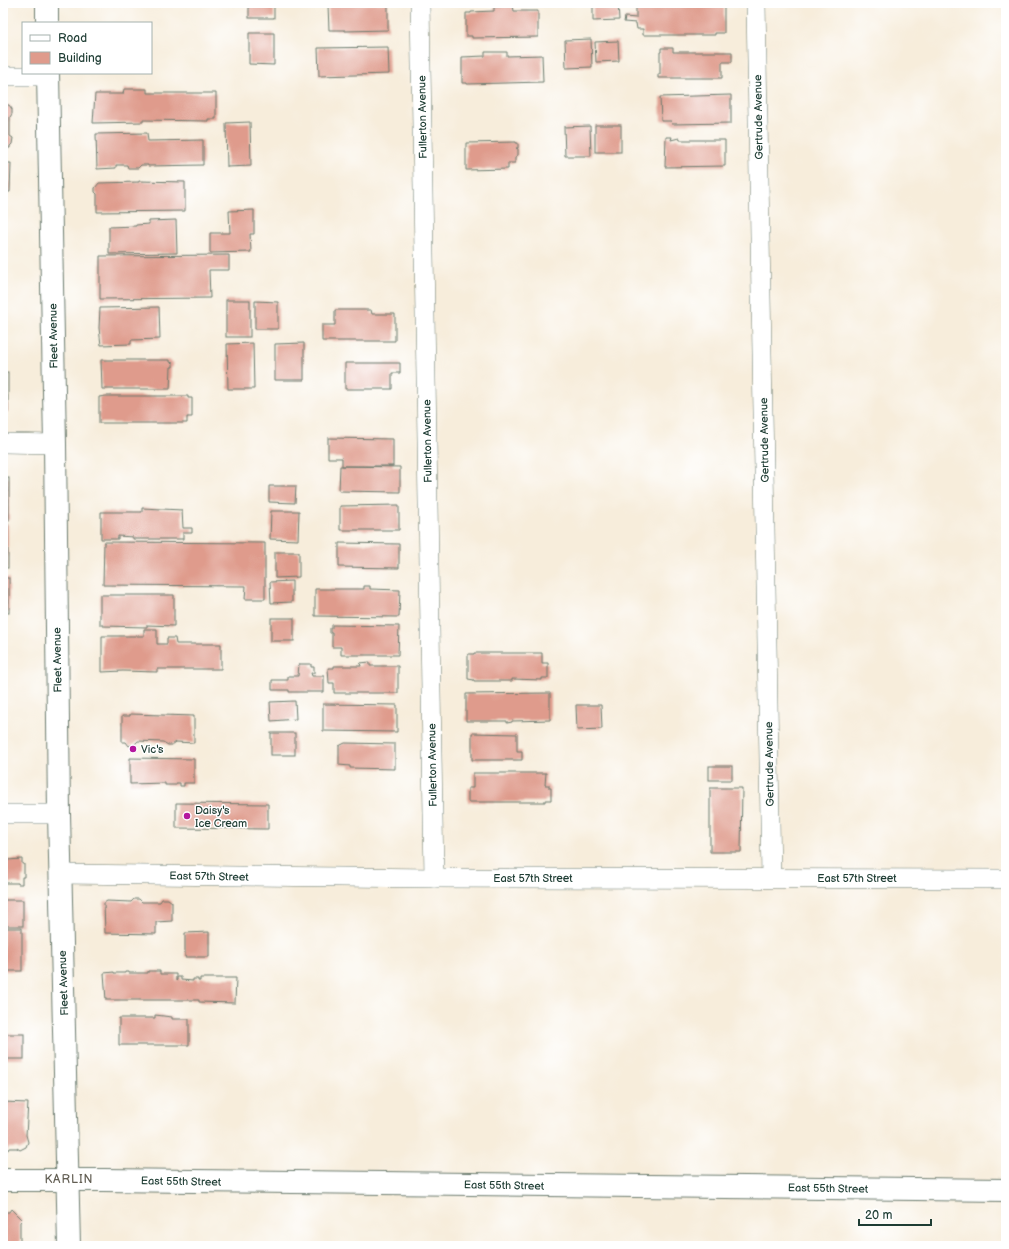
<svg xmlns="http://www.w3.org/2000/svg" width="1009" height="1249" font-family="'Balsamiq Sans',sans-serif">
<rect width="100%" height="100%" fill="#fff"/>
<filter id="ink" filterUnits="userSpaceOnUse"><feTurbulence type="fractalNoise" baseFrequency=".025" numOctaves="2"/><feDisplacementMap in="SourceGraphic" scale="8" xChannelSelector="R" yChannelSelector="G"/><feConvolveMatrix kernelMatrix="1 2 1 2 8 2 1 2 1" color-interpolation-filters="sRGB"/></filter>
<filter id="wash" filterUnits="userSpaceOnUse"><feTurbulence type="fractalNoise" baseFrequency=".012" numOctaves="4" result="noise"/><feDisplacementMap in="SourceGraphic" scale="16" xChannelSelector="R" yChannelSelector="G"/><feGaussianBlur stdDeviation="0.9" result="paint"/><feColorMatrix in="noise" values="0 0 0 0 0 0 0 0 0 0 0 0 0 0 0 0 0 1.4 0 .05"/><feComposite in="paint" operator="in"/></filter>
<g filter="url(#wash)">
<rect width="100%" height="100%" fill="#f7eddb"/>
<g id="blocks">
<!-- building -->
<g fill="#df9b8c">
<rect x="249" y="3" width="25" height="15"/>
<polygon points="388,3 388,30 345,31 345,30 329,30 328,5"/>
<polygon points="593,3 618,3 619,20 593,21"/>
<polygon points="671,3 686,3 686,5 724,4 724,33 715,33 715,35 643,35 643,29 637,29 636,23 624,22 625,17 636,18 636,7 671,6"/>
<polygon points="513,6 514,11 538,11 538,37 472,38 472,36 466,36 466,13 471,13 471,12 494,11 494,7"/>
<polygon points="249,33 274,33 274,65 249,64"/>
<polygon points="591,39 592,67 566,68 565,40"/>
<polygon points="618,41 619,61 596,62 595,42"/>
<polygon points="388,47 389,74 319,76 318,48"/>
<polygon points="661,48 673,48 673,52 732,52 732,62 722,62 722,78 658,78 658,74 660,74 660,52 661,52"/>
<polygon points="485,52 507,52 507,56 542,55 543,82 467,84 467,83 462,83 462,57 485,56"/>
<polygon points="124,89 147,89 147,93 216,93 216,119 208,119 208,121 143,120 143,122 93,123 95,94 123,94"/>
<polygon points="731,95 731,123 672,124 671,121 661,121 660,97"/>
<polygon points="3,105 9,105 12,109 12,114 10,117 10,136 13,138 12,144 10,146 10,148 3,148"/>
<polygon points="250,122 251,166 227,167 226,123"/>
<rect x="595" y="125" width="26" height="27"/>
<polygon points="590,126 591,156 565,156 564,127"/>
<polygon points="147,133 148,141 203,140 203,165 148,166 148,165 141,165 138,168 128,168 127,165 116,165 116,168 97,169 96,134"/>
<polygon points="666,137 672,137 671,140 679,138 680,140 725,140 725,166 665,167"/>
<polygon points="516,142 516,143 518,143 518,148 516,148 518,149 518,155 515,157 515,163 508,163 508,169 466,170 466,143"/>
<polygon points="3,163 11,163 10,192 3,192"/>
<polygon points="139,181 185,182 185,211 97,212 97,194 95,192 95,188 99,183 139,182"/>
<polygon points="254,210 254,234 250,234 251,252 210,253 210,233 230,233 229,211"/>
<polygon points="176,220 177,253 109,254 109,227 136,226 136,225 149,224 149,221"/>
<polygon points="229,255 229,270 209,270 210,298 100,299 100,256"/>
<rect x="226" y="300" width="24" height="37"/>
<polygon points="255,301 278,302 278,329 255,329"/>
<polygon points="159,307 160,339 131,340 131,344 101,345 99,328 100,308"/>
<polygon points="335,310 371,310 372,314 395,314 395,341 322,341 322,325 335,325"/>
<polygon points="253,343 254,389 228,389 227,344"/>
<polygon points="304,343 304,380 275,380 275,344"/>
<polygon points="101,360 170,360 170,362 173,363 173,367 171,367 170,389 102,389"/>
<polygon points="345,363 400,363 400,373 392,373 392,389 345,389"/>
<rect x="3" y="372" width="5" height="40"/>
<polygon points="106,396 188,396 188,398 192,398 192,417 187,417 187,423 99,423 99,397"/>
<polygon points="328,438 393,439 393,466 342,466 342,458 328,458"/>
<polygon points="340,466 400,467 400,492 339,491"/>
<rect x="3" y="478" width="6" height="42"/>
<polygon points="269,486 296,486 295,503 269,502"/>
<polygon points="399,505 399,530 340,530 340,506"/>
<polygon points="142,508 182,510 183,528 192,528 192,533 183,533 183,539 133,539 133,537 118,536 118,539 101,539 101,512 142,512"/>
<polygon points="271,511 299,511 298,540 270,539"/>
<rect x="3" y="524" width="5" height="44"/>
<polygon points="104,542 265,543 265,599 245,599 246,586 103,585"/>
<polygon points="339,543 399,544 399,568 339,567"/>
<polygon points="275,552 299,552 299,577 275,578"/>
<rect x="3" y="578" width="6" height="35"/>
<polygon points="292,581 292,602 271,603 270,582"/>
<polygon points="364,586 370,586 370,589 400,590 399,617 315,616 315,589 364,589"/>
<polygon points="100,595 174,595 174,626 147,625 147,627 103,626 103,625 100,625"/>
<rect x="271" y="618" width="23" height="23"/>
<polygon points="332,625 399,626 398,655 341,655 341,647 332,647 332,633 330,633 330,628 332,628"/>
<polygon points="144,629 157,629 157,644 167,644 167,638 175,638 176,644 221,644 221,669 157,669 157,672 123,671 102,672 102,636 144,636"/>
<polygon points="474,653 542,653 542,663 548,663 548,678 542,678 542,680 512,679 512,681 474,681 474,680 468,679 468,654 474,654"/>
<polygon points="370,662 370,666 398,666 398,693 334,693 334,683 329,683 328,668 334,668 334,666 361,666 360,663"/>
<polygon points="299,664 311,664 311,667 314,667 314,673 311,673 312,676 324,676 324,692 289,692 289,690 272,690 272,680 288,680 288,676 298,676"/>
<polygon points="550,693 550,720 512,721 512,722 507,723 507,721 466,721 466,694"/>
<polygon points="295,701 296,719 271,721 270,702"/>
<polygon points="323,704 397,705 397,732 323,731"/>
<polygon points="576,705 601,705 602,729 577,730"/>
<polygon points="130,714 194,716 194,743 176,742 172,745 168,745 163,742 138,741 134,745 129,746 126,742 122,742 122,716 130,716"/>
<rect x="271" y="733" width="24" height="22"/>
<polygon points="472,733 517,734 517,751 522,751 522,760 472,760"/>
<polygon points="345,743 395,744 395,769 350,768 350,766 339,765 339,746"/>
<polygon points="130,758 194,759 194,783 184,783 184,786 180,786 180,783 176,783 176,785 165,785 165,783 130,784"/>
<rect x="709" y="766" width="23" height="14"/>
<polygon points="473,773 546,773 545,785 549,785 549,788 551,788 551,800 545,800 545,802 468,802 468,788 473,788"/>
<polygon points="710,788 742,788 741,852 710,852"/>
<polygon points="176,803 268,804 268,829 176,828"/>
<polygon points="3,856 7,857 7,860 22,859 22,864 24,864 24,877 22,877 22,884 18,884 18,883 3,883"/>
<polygon points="134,899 139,899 142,902 160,902 162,899 168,899 172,902 172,921 156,922 156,934 105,933 104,903 107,901 131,902"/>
<rect x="3" y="900" width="20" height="26"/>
<rect x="3" y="928" width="19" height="43"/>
<polygon points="209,932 209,957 185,957 185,933"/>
<polygon points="148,971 160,971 160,974 176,974 176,981 177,980 177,977 181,977 181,980 193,981 193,979 198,979 198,981 200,981 200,978 236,978 235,1003 199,1002 199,1000 106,1000 104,973 114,972 114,973 125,973 125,972 129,972 129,973 148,973"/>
<polygon points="155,1015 172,1017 172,1019 189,1019 189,1045 119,1045 119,1018 155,1018"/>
<rect x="3" y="1034" width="21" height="25"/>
<polygon points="3,1102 28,1103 26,1135 28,1142 26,1147 20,1150 17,1148 9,1148 8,1150 3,1150"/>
<polygon points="11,1209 22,1220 20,1222 20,1242 21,1246 3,1246 3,1212 9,1212"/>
</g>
</g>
</g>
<g filter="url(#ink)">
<use href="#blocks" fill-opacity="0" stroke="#6b7b6e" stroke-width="1"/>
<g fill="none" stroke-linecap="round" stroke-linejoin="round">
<defs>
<g id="minor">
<polyline points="420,3 434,878"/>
<polyline points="756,3 771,878"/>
<polyline points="3,76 48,76"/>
<polyline points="3,443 55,444"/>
<polyline points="3,814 59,814"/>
<polyline points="61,874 434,878 1006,879"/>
</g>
<g id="tertiary">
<polyline points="47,3 47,23"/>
<polyline points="48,73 55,444 59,814 69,1246"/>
<polyline points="3,1180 103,1180 1006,1190"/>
</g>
</defs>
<!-- minor casing -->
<use href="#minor" stroke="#6b7b6e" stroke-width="20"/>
<!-- tertiary casing -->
<use href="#tertiary" stroke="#6b7b6e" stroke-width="24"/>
<!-- minor -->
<use href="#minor" stroke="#fff" stroke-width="19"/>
<!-- tertiary -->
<use href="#tertiary" stroke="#fff" stroke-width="22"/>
</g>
</g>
<!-- markers -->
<g fill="#b5179e" stroke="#fff" stroke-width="1.5">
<circle cx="133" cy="749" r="4"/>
<circle cx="187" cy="816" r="4"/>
</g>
<g text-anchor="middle" stroke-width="3" stroke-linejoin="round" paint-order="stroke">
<!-- street labels -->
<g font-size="11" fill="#1f3d34" stroke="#fff">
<text transform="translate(422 117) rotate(-91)" y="4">Fullerton Avenue</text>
<text transform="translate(758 117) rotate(-91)" y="4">Gertrude Avenue</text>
<text transform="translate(53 336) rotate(-91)" y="4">Fleet Avenue</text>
<text transform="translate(764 440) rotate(-91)" y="4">Gertrude Avenue</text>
<text transform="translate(427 441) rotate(-91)" y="4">Fullerton Avenue</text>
<text transform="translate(57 660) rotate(-91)" y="4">Fleet Avenue</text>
<text transform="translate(769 764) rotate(-91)" y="4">Gertrude Avenue</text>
<text transform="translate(432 765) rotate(-91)" y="4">Fullerton Avenue</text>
<text transform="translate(209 876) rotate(1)" y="4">East 57th Street</text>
<text x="533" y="882">East 57th Street</text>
<text x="857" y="882">East 57th Street</text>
<text transform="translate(63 983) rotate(-92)" y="4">Fleet Avenue</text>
<text transform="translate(181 1181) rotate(1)" y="4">East 55th Street</text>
<text transform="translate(504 1185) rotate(1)" y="4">East 55th Street</text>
<text transform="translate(828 1188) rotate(1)" y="4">East 55th Street</text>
</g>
<!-- poi labels -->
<g font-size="11" fill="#1f3d34" stroke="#fff" text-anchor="start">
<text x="141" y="753">Vic's</text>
<text x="195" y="814">Daisy's<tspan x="195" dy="13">Ice Cream</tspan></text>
</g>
<!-- neighbourhood labels -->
<g font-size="12" letter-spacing="1" fill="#625e53" stroke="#fff">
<text x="69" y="1183">KARLIN</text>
</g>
</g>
<!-- margin -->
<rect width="1009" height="1249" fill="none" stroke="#fff" stroke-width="16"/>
<!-- legend -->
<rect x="22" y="22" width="130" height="52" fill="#ffffff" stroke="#a5b1ae"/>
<rect x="30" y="35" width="20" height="6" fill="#ffffff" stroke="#a5b1ae"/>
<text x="58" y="42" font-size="12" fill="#1f3d34">Road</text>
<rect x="30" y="52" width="20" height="12" fill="#df9b8c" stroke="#a5b1ae"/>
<text x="58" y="62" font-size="12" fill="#1f3d34">Building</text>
<!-- scale -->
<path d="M859 1219v6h72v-6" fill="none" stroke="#1f3d34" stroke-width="2"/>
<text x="865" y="1219" font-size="12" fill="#1f3d34" stroke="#ffffff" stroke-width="3" paint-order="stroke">20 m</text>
</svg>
